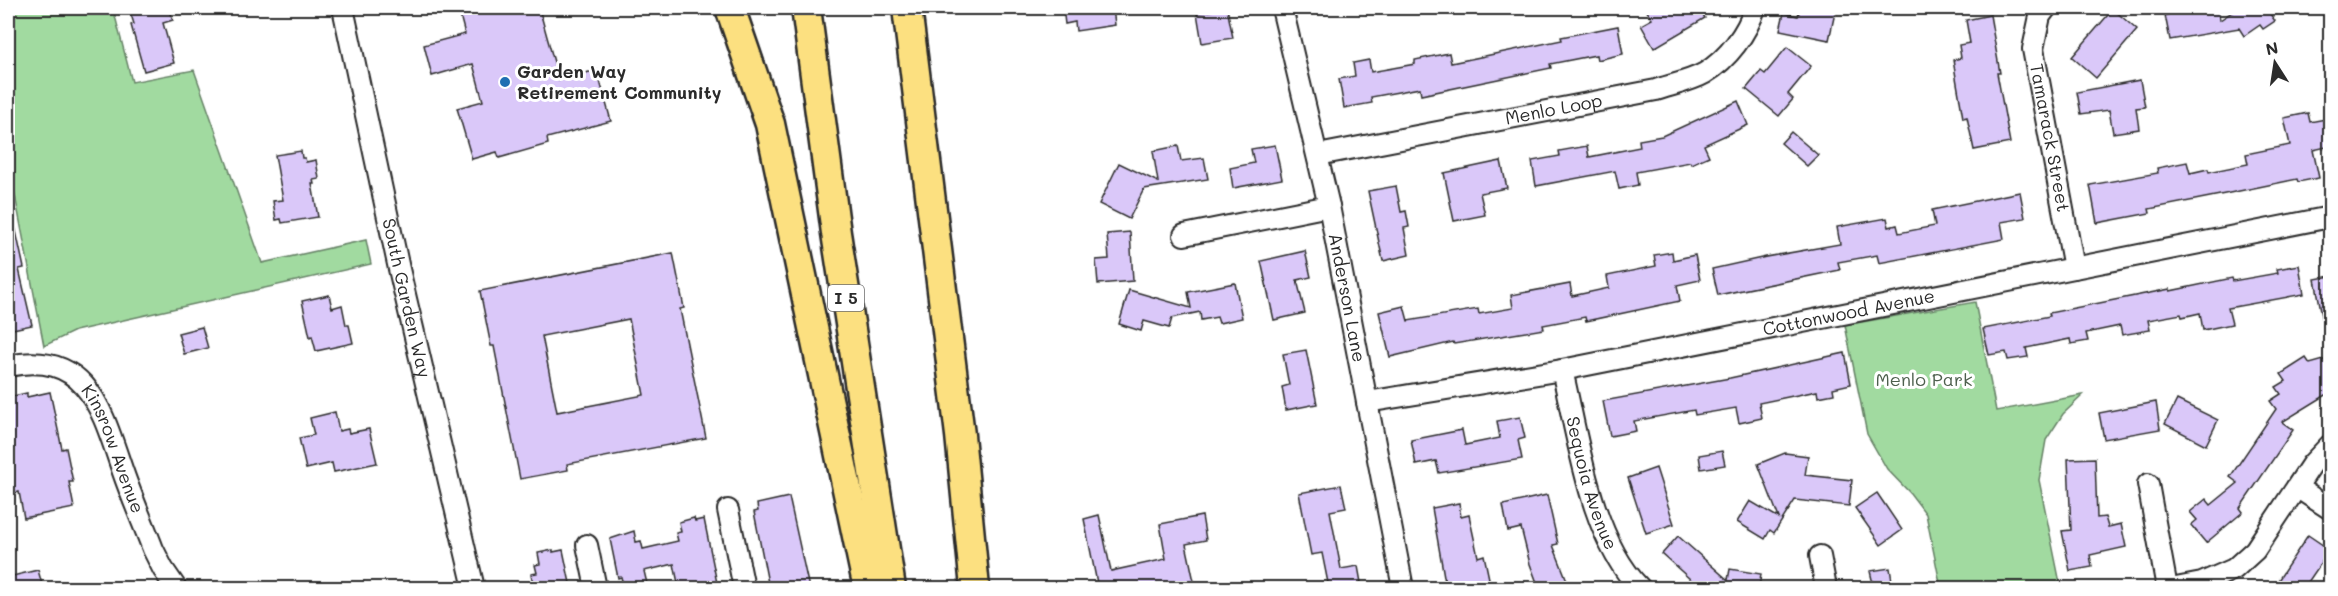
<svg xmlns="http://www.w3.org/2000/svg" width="2338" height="596" font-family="Mali,sans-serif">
<rect width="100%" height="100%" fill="#fff"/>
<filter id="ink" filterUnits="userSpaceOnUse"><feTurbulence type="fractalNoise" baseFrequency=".0167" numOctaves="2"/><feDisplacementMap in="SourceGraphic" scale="12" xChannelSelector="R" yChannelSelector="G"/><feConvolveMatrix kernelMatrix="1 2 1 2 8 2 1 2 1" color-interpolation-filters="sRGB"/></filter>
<g filter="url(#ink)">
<!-- green -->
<g fill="#a1daa0" stroke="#668266" stroke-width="1.5">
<polygon points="8,8 113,8 132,82 194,70 262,263 366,240 371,264 75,331 44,346 8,159"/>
<polygon points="1975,302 1996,411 2083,395 2063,414 2046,440 2039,480 2061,588 1941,588 1926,514 1910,493 1887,469 1867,434 1845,325"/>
</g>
<!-- building -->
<g fill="#dac8f9" stroke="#2b2b2b" stroke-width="1.5" fill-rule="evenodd">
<polygon points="129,8 169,8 173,20 163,23 174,63 144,71 131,25 134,24"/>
<polygon points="458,8 539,8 559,80 597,70 611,121 547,138 548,144 499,158 497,152 472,159 457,108 483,101 473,64 432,76 424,45 465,34"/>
<polygon points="1063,8 1113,8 1115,25 1076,31 1075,22 1065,24"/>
<polygon points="1227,8 1233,38 1202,43 1197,13"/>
<polygon points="1645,8 1699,8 1705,18 1654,48 1641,25 1652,19"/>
<polygon points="1800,8 1836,8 1829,40 1780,30 1784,13 1798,16"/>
<polygon points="2206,8 2218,8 2220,20 2238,8 2266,8 2275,21 2263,29 2260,25 2244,36 2239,28 2170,40 2165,15"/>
<polygon points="2113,9 2137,30 2096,78 2072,57"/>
<polygon points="1990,15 2000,73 1997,73 2010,143 1974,150 1967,117 1963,118 1953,60 1961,58 1959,45 1970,43 1966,20"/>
<polygon points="1618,26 1623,54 1597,60 1596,55 1550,64 1551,68 1421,95 1420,88 1371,97 1372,103 1344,108 1339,79 1355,76 1353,63 1369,60 1371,72 1415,64 1415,60 1449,53 1451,63 1562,40 1561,37"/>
<polygon points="1787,47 1811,66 1788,94 1793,99 1779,116 1746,89 1761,71 1765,74"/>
<polygon points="2140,80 2145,107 2136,108 2139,129 2113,133 2109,110 2081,114 2077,92"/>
<polygon points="1738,101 1748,125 1704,145 1709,156 1691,164 1690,162 1636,172 1638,185 1619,189 1615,171 1536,186 1532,161 1560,156 1559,151 1587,146 1589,157 1640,147 1639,140 1662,136"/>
<polygon points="2308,113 2310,122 2331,118 2331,146 2313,150 2319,178 2298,182 2297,179 2220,195 2149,209 2150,213 2097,223 2090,185 2158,173 2157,168 2187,162 2190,173 2208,169 2209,172 2248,164 2246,154 2290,145 2284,118"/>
<polygon points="1791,132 1818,155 1807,166 1781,143"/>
<polygon points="1275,145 1282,179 1233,188 1230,168 1254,163 1251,149"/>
<polygon points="1178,146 1181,161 1204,158 1208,179 1144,189 1129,219 1099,204 1119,163 1158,182 1153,151"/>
<polygon points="301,151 302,158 305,158 306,162 316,160 319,179 313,180 314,184 312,184 318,217 282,223 281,219 276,220 273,201 283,200 275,155"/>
<polygon points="1501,161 1507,188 1480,193 1485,215 1454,221 1444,173"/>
<polygon points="1396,186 1401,212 1406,211 1409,227 1404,228 1409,255 1383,261 1368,191"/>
<polygon points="2020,192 2025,218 2001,222 2004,239 1879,263 1877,255 1838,262 1840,270 1718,295 1712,269 1766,257 1840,244 1837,227 1887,218 1889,227 1897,225 1899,233 1935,226 1932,210"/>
<polygon points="14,222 24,268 19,269 32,325 8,330 8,223"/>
<polygon points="1130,232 1133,281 1098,284 1096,260 1109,259 1107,234"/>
<polygon points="1305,251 1311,277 1297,280 1305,313 1274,320 1261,261"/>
<polygon points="1672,252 1673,260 1695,255 1700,280 1677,285 1680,301 1586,321 1585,317 1543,325 1544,329 1454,344 1453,342 1390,357 1379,312 1404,306 1408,321 1478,309 1479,314 1513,308 1511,295 1570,284 1572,296 1609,288 1607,276 1656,266 1654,255"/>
<path d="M673,253L684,308L680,309L706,438L567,464L568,470L520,479L494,346H491L480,291ZM629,319L644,395L557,412L542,336Z"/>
<polygon points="2299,265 2304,294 2228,308 2232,324 2203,330 2200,313 2182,317 2181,314 2148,320 2150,330 2122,335 2120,326 2086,333 2088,341 2071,344 2070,339 2026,348 2028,357 2008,360 2006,352 1989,355 1983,329 2050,316 2049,313 2170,289 2170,291 2232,278 2233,281 2278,273 2277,269"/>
<polygon points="2331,276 2331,320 2323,321 2315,279"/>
<polygon points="1235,283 1242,318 1219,323 1217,317 1201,320 1200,312 1172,318 1169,328 1144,321 1141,331 1119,324 1129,290 1191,308 1188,292"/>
<polygon points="329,295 332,308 342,305 346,325 349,325 353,343 316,351 312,336 310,337 302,301"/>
<polygon points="202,327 208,348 184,354 178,333"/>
<polygon points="1306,350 1317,404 1286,410 1282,387 1289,385 1283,354"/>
<polygon points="1845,353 1851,384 1833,388 1834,394 1818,397 1817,391 1759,403 1762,418 1739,423 1736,408 1695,415 1694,410 1634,421 1636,431 1610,436 1603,401 1730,378"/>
<polygon points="2306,358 2310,364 2331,358 2331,392 2282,422 2293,430 2240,508 2243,512 2206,543 2191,525 2197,520 2190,512 2206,499 2211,505 2238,483 2230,477 2276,409 2270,401 2281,394 2276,387 2286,381 2281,374"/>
<polygon points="50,392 62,449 66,448 73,482 69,482 74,508 24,518 19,492 15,493 8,460 8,397 27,393 27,397"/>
<polygon points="2177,400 2218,420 2206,445 2165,424"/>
<polygon points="2156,402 2160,429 2104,439 2099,413"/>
<polygon points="335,412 339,431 348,429 349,433 369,429 377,463 334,472 332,463 306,469 299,438 314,435 310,418"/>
<polygon points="1520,417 1525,438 1518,440 1522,459 1439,473 1436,461 1416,465 1411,440 1462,430 1465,445 1500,438 1497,421"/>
<polygon points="1722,451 1725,465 1701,469 1699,455"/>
<polygon points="1785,453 1808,456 1805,475 1852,480 1849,506 1795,500 1774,533 1770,530 1765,539 1737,522 1750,501 1779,518 1758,464"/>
<polygon points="2095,458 2097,518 2105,517 2108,527 2121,524 2126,547 2090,555 2092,567 2070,571 2062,531 2071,530 2068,459"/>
<polygon points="1656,468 1674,524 1646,533 1628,478"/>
<polygon points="1341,485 1346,508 1330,511 1341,569 1358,566 1362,588 1329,588 1322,553 1311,555 1299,493"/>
<polygon points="1877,493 1902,530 1881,545 1855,508"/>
<polygon points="1547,495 1558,544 1553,545 1570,588 1539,588 1530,564 1521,528 1508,531 1503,505"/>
<polygon points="789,497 809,588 769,588 754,512 758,511 757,504"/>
<polygon points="1459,503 1461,517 1469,515 1478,557 1484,555 1491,588 1446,588 1432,508"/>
<polygon points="1099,515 1111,571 1166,559 1160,524 1202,516 1206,540 1186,544 1195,586 1183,588 1098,588 1084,519"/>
<polygon points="694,518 695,521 704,519 718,588 679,588 674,564 644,571 648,588 624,588 621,577 618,578 610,539 634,531 636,542 641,541 643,549 678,541 676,533 681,532 679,522"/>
<polygon points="2308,535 2330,550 2304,588 2273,588"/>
<polygon points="1678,536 1728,580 1730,569 1761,574 1759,588 1700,588 1662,554"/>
<polygon points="553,550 553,552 563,550 571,588 534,588 531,574 537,573 535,565 540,564 538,553"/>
<polygon points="1890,568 1893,588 1874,588 1870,571"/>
<polygon points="38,570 43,588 8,588 8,577"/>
</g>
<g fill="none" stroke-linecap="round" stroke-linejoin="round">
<defs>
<g id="minor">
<path id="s1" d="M343,8L399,269L474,588"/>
<path id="s2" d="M1282,8L1329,206L1403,588"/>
<path id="s3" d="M2046,8L2040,16L2033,49L2074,268"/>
<path id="s4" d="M1318,155L1656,90C1671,85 1691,81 1705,73C1728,59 1747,33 1755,8"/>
<polyline points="1184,235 1329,206"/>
<path id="s5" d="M8,366C88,349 102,411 123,472C132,498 143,523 153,549L163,569L176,588"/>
<path id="s6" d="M1562,370C1578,437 1590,538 1640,588"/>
<path id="s7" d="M1367,402L1562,370L2330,217"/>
<polyline points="2148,484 2167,588"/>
<polyline points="2298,488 2330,509"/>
<polyline points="728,510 744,588"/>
<polyline points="587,545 596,588"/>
<polyline points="1820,556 1826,588"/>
<polyline points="2176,588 2202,583 2234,569 2255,550 2312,464 2330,445"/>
</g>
<g id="highway">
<polyline points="730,8 770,124 868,588"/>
<polyline points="806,8 836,233 891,588"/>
<polyline points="907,8 960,435 975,588"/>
</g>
</defs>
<!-- minor casing -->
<use href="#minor" stroke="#2b2b2b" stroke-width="24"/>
<!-- highway casing -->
<use href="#highway" stroke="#2b2b2b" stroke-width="33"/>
<!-- minor -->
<use href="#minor" stroke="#fff" stroke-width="20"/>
<!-- highway -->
<use href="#highway" stroke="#fce080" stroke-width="28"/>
</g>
</g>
<!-- markers -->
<circle fill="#1f6fb2" stroke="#fff" stroke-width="2" cx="505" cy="82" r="6"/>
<g text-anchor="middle" stroke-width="6" stroke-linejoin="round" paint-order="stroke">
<!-- shield labels -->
<rect fill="#fff" stroke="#6b6b6b" stroke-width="1.5" x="828" y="285" width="36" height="26" rx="4.5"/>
<g font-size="16" font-weight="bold" fill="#2b2b2b">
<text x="846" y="304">I 5</text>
</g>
<!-- poi labels -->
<g font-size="18" font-weight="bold" fill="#2b2b2b" stroke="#fff" text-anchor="start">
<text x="517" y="78">Garden Way<tspan x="517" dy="21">Retirement Community</tspan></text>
</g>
<!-- street labels -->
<g font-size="18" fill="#2b2b2b" stroke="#fff">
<text dy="6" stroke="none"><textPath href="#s4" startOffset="240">Menlo Loop</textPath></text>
<text dy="6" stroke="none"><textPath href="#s3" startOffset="134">Tamarack Street</textPath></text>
<text dy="6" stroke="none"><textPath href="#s2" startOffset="297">Anderson Lane</textPath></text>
<text dy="6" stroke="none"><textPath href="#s1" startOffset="297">South Garden Way</textPath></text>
<text dy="6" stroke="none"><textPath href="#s7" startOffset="490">Cottonwood Avenue</textPath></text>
<text dy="6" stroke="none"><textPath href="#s5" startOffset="153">Kinsrow Avenue</textPath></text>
<text dy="6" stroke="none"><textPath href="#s6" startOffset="117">Sequoia Avenue</textPath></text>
</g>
<!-- park labels -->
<g font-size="18" fill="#4e604e" stroke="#fff">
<text x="1924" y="386">Menlo Park</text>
</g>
</g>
<!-- margin -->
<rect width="2338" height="596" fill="none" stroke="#fff" stroke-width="30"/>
<rect x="15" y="15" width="2308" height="566" fill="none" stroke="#2b2b2b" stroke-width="2" filter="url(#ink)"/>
<!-- north arrow -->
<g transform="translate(2275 63) rotate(348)" stroke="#ffffff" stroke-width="4.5" paint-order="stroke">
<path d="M0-4.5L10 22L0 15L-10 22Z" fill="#2b2b2b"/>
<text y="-9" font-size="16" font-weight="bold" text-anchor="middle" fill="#2b2b2b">N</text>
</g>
</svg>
